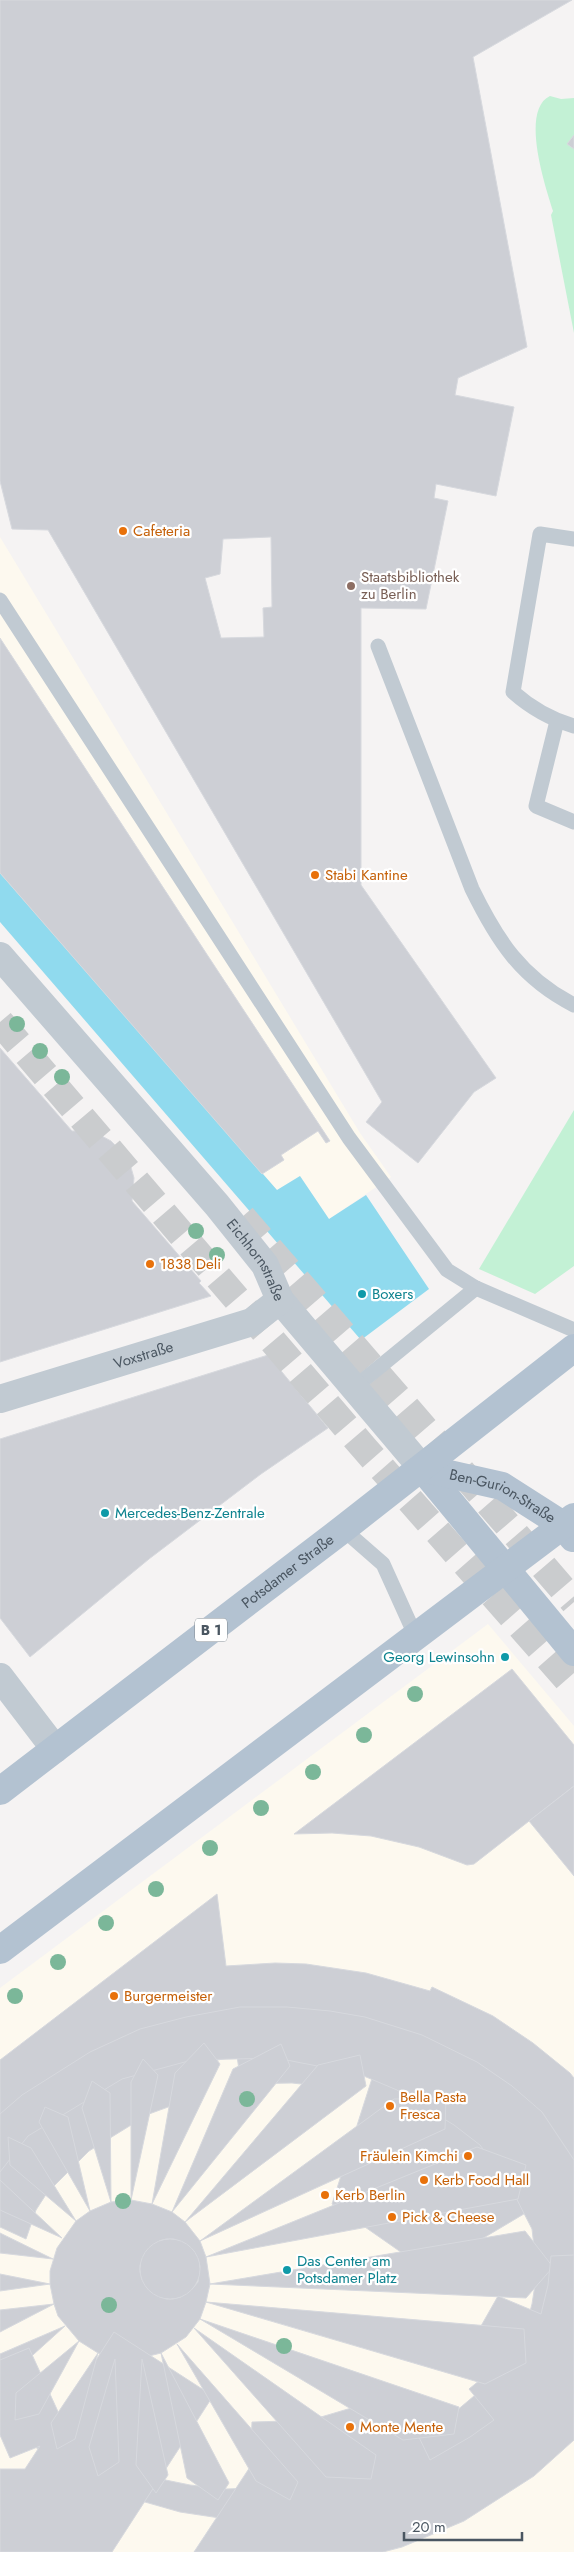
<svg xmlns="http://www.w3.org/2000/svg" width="574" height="2552" font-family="Jost,sans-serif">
<rect width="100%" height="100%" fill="#f5f3f3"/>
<!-- commercial -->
<g fill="#fdf9ef">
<polygon points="0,537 360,1133 391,1177 329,1219 300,1176 277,1190 0,873"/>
<polygon points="488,1624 574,1726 574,2552 0,2552 0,1988"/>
</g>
<!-- green -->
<g fill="#c3f1d5">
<path d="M550,96L561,99L574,98V135L567,144L574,149V333L551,215L553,211C545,186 520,110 550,96Z"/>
<polygon points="574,1110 574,1266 535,1294 479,1269"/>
</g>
<!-- water -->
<polygon fill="#90daee" points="0,873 277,1190 300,1176 329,1219 366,1195 429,1289 361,1340 0,922"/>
<!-- building -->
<g fill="#cdcfd5" stroke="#d7d9de" fill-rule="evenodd">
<path d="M0,0H572L473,57L527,347L458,378L455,395L514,407L496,496L436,484L434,498L448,501L426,609L361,608V885L496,1078L474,1092L418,1163L366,1122L382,1102L48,530L12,529L0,481ZM271,537L272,607L263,608L264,637L221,638L205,578L220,574L223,539Z"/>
<polygon points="574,135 574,149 567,144"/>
<polygon points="0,638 208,956 330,1141 326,1143 318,1131 281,1155 284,1160 262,1174 0,873"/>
<polygon points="0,1048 72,1131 83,1131 98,1134 111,1141 122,1152 130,1164 134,1178 132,1201 201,1281 199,1283 211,1296 0,1362"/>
<polygon points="268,1355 328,1428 261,1474 149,1559 30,1657 0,1618 0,1439"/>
<polygon points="512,1669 574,1745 574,1786 474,1864 467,1865 419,1847 371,1836 332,1833 294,1834"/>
<polygon points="574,1786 574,1876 529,1821"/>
<polygon points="217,1894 226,1966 275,1963 306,1964 366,1973 430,1991 432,1987 493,2016 533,2043 570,2073 574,2078 574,2255 554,2255 552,2232 544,2202 428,2271 332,2204 375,2069 323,2058 320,2086 292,2083 241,2084 237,2056 180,2068 190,2099 149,2114 89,2151 47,2193 36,2210 26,2239 0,2227 0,2060"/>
<polygon points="240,2007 287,2007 330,2011 365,2017 422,2035 477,2062 512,2086 542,2112 574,2160 574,2361 565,2381 543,2407 517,2431 486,2455 455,2473 416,2492 373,2508 328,2517 253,2523 180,2512 138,2500 69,2469 12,2432 0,2419 0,2383 11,2398 64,2438 102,2459 146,2476 190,2485 226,2489 255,2488 319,2480 390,2455 455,2412 487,2385 525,2330 532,2304 537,2272 532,2229 510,2186 480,2145 454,2125 397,2090 359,2074 276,2058 192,2060 122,2079 28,2136 0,2172 0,2114 22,2095 90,2052 140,2029 186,2017"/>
<polygon points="204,2043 220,2064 152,2204 175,2073"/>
<polygon points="281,2044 290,2066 172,2212 233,2069"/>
<polygon points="360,2055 366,2086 185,2222 318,2065"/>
<polygon points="143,2059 158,2075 131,2200 131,2082"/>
<polygon points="92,2081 110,2093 111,2202 82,2108"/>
<polygon points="446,2098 445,2129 200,2241 394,2099"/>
<polygon points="45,2107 68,2117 90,2211 39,2122"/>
<polygon points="8,2137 31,2148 76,2221 10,2165"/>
<polygon points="477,2147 526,2165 518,2199 206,2257"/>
<polygon points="0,2180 62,2238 0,2210"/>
<path d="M131,2200L152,2204L172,2212L185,2222L200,2241L206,2257L210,2284L206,2302L200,2319L186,2337L161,2353L133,2360L115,2359L98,2353L79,2341L58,2316L54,2304L50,2284V2271L57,2248L76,2221L90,2211L111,2202ZM166,2239H174L189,2246L194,2251L200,2266L198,2282L193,2288L181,2297L173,2299H166L151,2292L142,2280L140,2272V2265L147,2251L159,2241Z"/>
<polygon points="525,2231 553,2267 526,2298 210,2284"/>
<polygon points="0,2233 53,2259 0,2253"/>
<circle cx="170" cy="2269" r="30"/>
<polygon points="574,2255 574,2440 534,2476 464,2521 402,2547 383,2552 194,2552 250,2467 252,2422 287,2421 321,2417 385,2398 400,2431 413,2425 430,2460 470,2437 494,2420 469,2389 480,2380 456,2352 481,2326 498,2296 541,2314 548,2285 551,2256"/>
<polygon points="0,2274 50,2284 0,2291"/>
<polygon points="206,2302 524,2329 526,2363 485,2384"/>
<polygon points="54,2304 0,2332 0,2310"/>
<polygon points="200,2319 459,2407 454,2434 403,2440"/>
<polygon points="65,2326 3,2382 0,2382 0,2354"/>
<polygon points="194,2328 376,2455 371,2479 326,2477"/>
<polygon points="114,2332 213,2396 112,2552 0,2552 0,2469 25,2469 40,2446 10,2458 0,2435 0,2360 29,2348 60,2416"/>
<polygon points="79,2341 39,2414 15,2420 16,2393"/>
<polygon points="177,2344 298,2482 290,2500 256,2481"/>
<polygon points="98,2353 75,2439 57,2449 51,2423"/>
<polygon points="161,2353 229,2483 218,2500 187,2478"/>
<polygon points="115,2359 119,2462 98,2476 89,2447"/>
<polygon points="142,2359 168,2475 156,2493 136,2465"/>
</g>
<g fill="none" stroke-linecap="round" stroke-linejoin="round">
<!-- highway-tunnel -->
<g stroke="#caccce" stroke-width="28" stroke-dasharray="28 14" stroke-linecap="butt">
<polyline points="0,1022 365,1449 574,1687"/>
<polyline points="242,1217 574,1602"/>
</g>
<!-- lane -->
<g stroke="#c1cad2" stroke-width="15">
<path d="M574,539L540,534L513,692C531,708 550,719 574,726"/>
<polyline points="0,600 349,1138 447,1270 476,1288 574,1330"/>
<path d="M378,646L472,889C497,940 521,978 574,1005"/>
<polyline points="557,721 536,806 574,822"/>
<polyline points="355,1387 476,1288"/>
<polyline points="343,1529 383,1564 416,1637"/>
</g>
<!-- street -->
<g stroke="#c1cad2" stroke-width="28">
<path id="s1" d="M0,956L217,1205L265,1265L280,1300L422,1468"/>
<path id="s2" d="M0,1399L252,1322L280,1300"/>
<polyline points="0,1677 55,1749"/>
</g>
<!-- primary -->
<g stroke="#b3c2d1" stroke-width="28">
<polyline points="422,1468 574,1652"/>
<path id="s3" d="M422,1468L502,1486L563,1525L573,1538"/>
<path id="s4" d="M0,1791L343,1529L574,1348"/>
<polyline points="0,1950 574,1517"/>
</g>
</g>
<!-- trees -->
<g fill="#7bb799">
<circle cx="17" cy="1024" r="8"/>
<circle cx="40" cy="1051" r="8"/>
<circle cx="62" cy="1077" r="8"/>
<circle cx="196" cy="1231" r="8"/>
<circle cx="217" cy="1255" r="8"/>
<circle cx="415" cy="1694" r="8"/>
<circle cx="364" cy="1735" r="8"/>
<circle cx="313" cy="1772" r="8"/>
<circle cx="261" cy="1808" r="8"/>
<circle cx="210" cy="1848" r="8"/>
<circle cx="156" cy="1889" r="8"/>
<circle cx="106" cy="1923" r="8"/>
<circle cx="58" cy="1962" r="8"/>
<circle cx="15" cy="1996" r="8"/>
<circle cx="247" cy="2099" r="8"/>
<circle cx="123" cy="2201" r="8"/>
<circle cx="109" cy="2305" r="8"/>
<circle cx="284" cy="2346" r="8"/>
</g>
<!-- markers -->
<g fill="#e8710a" stroke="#fff" stroke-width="2">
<circle cx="123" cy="531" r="5"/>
<circle cx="315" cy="875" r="5"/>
<circle cx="150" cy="1264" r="5"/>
<circle cx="114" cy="1996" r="5"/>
<circle cx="390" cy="2106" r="5"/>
<circle cx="468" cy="2156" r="5"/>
<circle cx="424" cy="2180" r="5"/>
<circle cx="325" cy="2195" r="5"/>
<circle cx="392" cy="2217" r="5"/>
<circle cx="350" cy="2427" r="5"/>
</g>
<circle fill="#8d6e63" stroke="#fff" stroke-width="2" cx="351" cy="586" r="5"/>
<g fill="#0f9aa8" stroke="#fff" stroke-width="2">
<circle cx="362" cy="1294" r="5"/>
<circle cx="105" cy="1513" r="5"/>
<circle cx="505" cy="1657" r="5"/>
<circle cx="287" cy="2270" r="5"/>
</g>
<g text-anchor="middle" stroke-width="4.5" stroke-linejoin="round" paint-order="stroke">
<!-- shield labels -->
<rect fill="#fff" stroke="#808990" stroke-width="1" x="195" y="1618.5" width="32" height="23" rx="4"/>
<g font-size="14" font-weight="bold" fill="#4a5661">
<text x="211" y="1635">B 1</text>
</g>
<!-- food labels -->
<g font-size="15" fill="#c56008" stroke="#fff" text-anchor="start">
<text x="133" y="536">Cafeteria</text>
<text x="325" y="880">Stabi Kantine</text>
<text x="160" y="1269">1838 Deli</text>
<text x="124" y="2001">Burgermeister</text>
<text x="400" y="2102">Bella Pasta<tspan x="400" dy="17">Fresca</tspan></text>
<text x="458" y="2161" text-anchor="end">Fräulein Kimchi</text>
<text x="434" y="2185">Kerb Food Hall</text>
<text x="335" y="2200">Kerb Berlin</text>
<text x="402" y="2222">Pick &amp; Cheese</text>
<text x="360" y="2432">Monte Mente</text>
</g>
<!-- education labels -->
<g font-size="15" fill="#785e54" stroke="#fff" text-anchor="start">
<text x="361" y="582">Staatsbibliothek<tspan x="361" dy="17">zu Berlin</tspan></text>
</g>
<!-- street labels -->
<g font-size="15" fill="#4a5661" stroke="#fff">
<text dy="5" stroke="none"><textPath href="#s1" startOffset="398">Eichhornstraße</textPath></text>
<text dy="5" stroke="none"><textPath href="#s2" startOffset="150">Voxstraße</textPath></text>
<text dy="5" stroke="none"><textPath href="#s3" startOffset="86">Ben-Gurion-Straße</textPath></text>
<text dy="5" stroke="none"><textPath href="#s4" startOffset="362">Potsdamer Straße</textPath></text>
</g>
<!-- culture labels -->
<g font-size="15" fill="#0d838f" stroke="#fff" text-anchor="start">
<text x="372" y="1299">Boxers</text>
<text x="115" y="1518">Mercedes-Benz-Zentrale</text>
<text x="495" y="1662" text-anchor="end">Georg Lewinsohn</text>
<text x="297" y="2266">Das Center am<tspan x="297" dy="17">Potsdamer Platz</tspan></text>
</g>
</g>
<!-- scale -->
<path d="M404 2532v8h118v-8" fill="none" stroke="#4a5661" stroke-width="2.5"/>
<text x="412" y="2532" font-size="15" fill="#4a5661" stroke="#ffffff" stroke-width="4" paint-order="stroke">20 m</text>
</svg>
